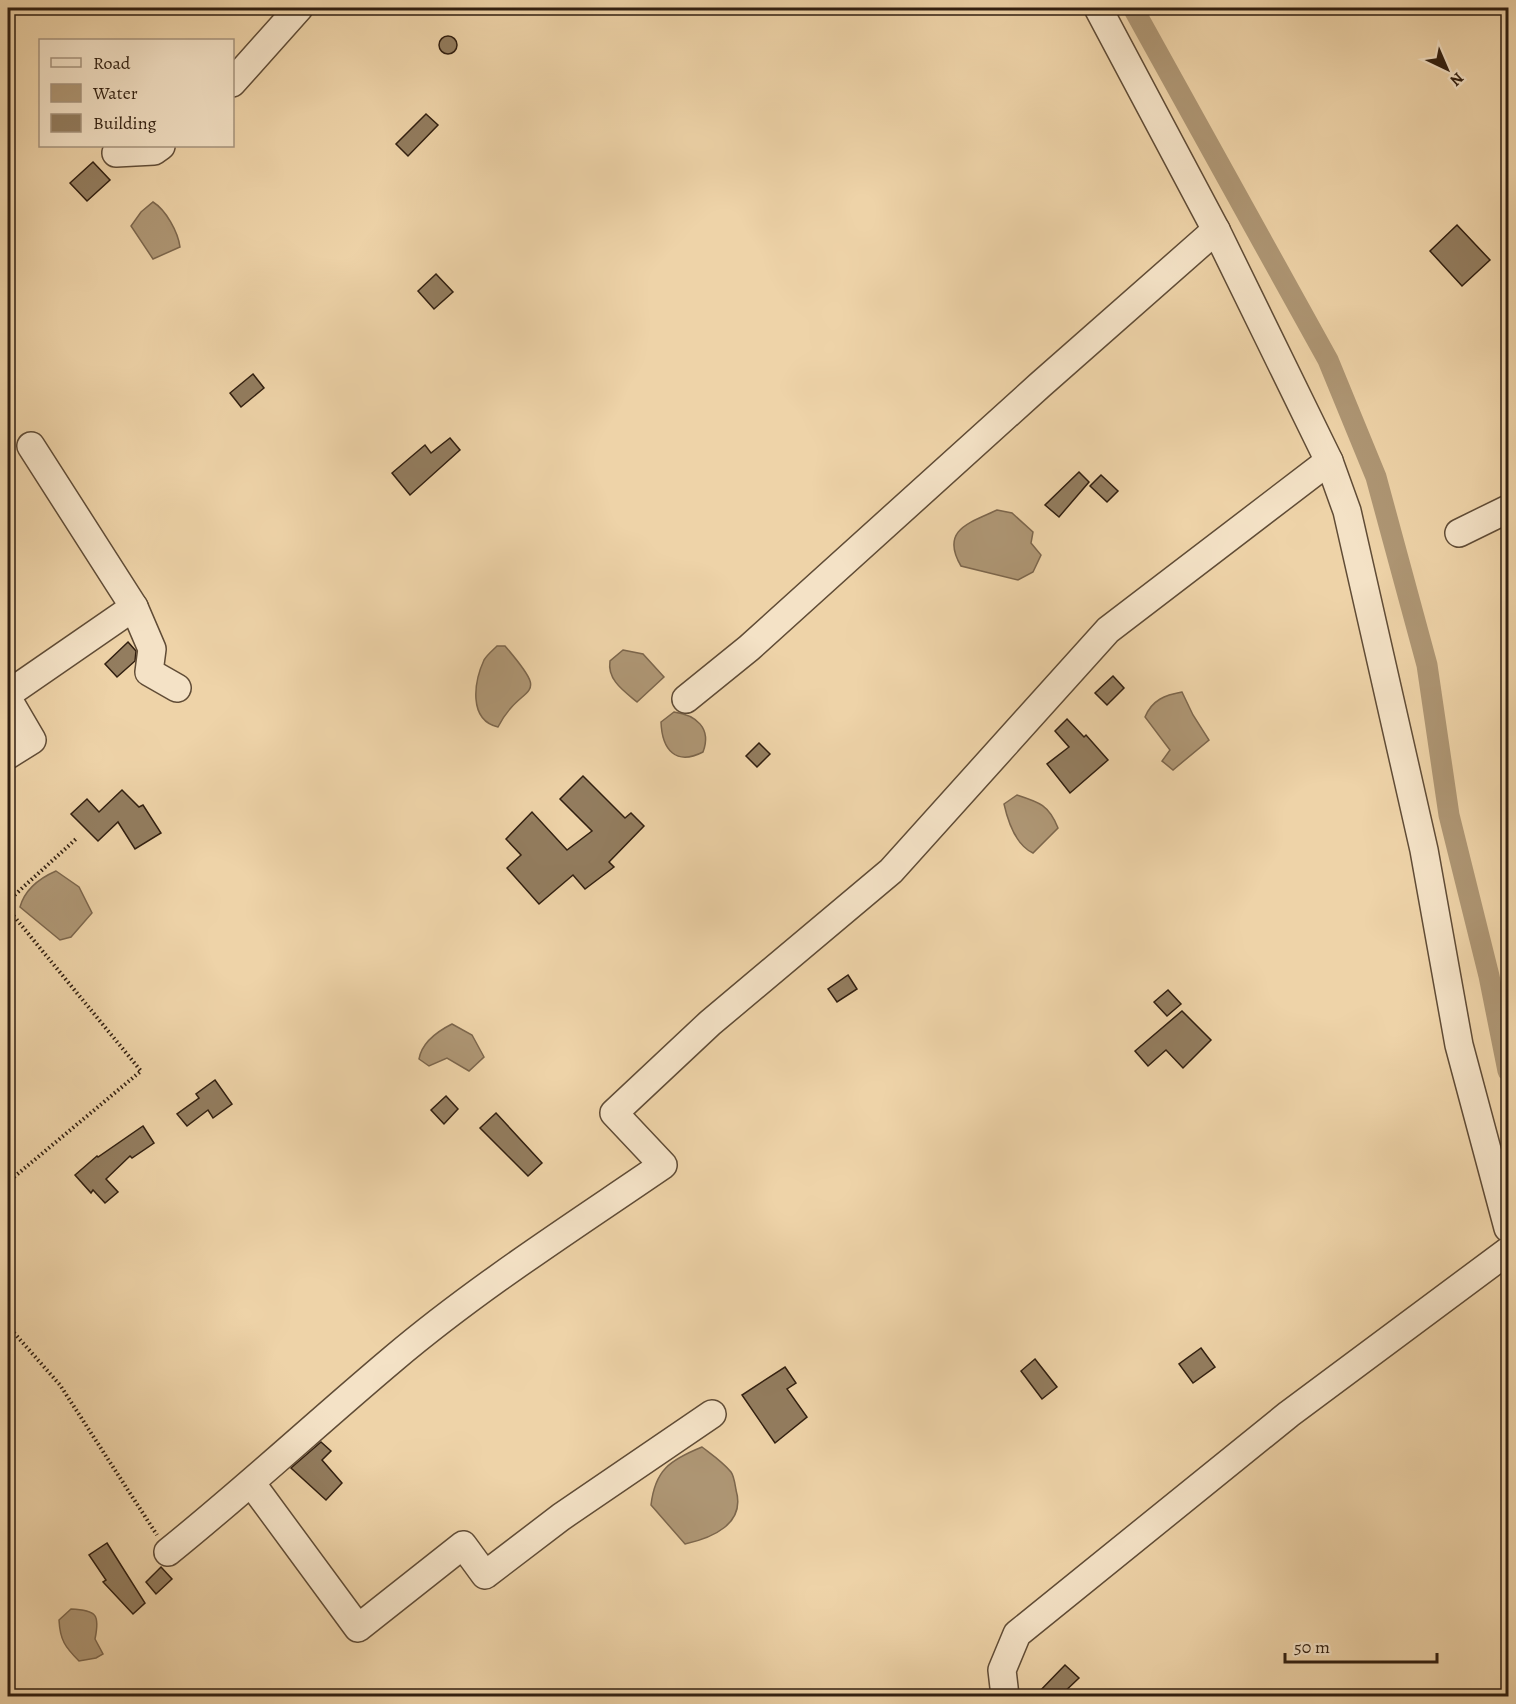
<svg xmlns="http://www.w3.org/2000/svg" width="1516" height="1704" font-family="Alegreya,serif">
<rect width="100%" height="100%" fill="#eed3a8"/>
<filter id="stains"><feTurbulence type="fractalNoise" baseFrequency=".00333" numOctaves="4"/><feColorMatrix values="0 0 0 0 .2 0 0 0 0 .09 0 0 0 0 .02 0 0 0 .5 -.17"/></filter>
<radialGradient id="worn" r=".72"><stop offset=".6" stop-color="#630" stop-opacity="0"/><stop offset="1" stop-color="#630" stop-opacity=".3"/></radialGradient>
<!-- water -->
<g fill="#ae9674" stroke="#7c664c" stroke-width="1.5">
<path d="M153,202C166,210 178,232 180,247L153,259L131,226L141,212Z"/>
<path d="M997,510L1012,513L1033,532L1031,543L1041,555L1033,572L1018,580L961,566C940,530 969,523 997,510Z"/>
<path d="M497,646H505C554,703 522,680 498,727C468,720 474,682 484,660C487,655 493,650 497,646Z"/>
<path d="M623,650L643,654L664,677L637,702C624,691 607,680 610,661Z"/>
<path d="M1182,692L1193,715L1209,740L1173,770L1162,761L1170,750L1145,717C1152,700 1165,695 1182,692Z"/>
<path d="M674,712C696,715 712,728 703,752C676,766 662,750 661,722Z"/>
<path d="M1017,795C1039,802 1049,805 1058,828L1033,853C1016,845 1008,822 1004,804Z"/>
<path d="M56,871L79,887L92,913L71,937L60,940L20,907C25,889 40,878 56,871Z"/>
<path d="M452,1024L472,1035L484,1057L469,1071L447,1058L429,1066L419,1059C422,1042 438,1031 452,1024Z"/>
<path d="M702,1447C711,1454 723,1462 731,1472C734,1476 735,1484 736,1490C746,1524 712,1538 685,1544L651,1505C655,1470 670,1460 702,1447Z"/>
<path d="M71,1609C97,1610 100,1615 95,1639L103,1654L96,1658L79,1661C65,1647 60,1640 59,1620Z"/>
</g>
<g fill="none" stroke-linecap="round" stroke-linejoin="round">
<!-- canal -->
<polyline stroke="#ae9674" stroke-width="21" points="1133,8 1328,360 1376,477 1427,665 1449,815 1489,976 1508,1071"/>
</g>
<!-- building -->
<g fill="#937d5f" stroke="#311f10" stroke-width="1.5">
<circle cx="448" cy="45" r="9"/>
<polygon points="426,114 438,125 408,156 396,144"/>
<polygon points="93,162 110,180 87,201 70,183"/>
<polygon points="1457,225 1490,260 1462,286 1430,251"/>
<polygon points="436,274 453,292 434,309 418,291"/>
<polygon points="253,374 264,388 241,407 230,393"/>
<polygon points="450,438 460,450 410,495 392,473 425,445 431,453"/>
<polygon points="1079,472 1089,482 1059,517 1045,505"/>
<polygon points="1101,475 1118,491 1107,502 1090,486"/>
<polygon points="128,642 136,651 135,661 117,677 105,664"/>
<polygon points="1113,676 1124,688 1107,705 1095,693"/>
<polygon points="1067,719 1084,737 1086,735 1108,760 1070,793 1047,764 1069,747 1055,731"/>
<polygon points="759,743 770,754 757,767 746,756"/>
<polygon points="583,776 625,818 631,813 644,826 609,862 614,867 585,889 573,875 539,904 507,868 521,855 506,839 532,812 567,850 592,831 560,799"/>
<polygon points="122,790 139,807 143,805 161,833 135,849 118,822 98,841 71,814 87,799 99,812"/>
<polygon points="848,975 857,989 837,1002 828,989"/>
<polygon points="1168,990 1181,1004 1167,1016 1154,1002"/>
<polygon points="1182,1011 1211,1040 1183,1068 1166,1050 1148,1066 1135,1051"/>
<polygon points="215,1080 232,1104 213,1118 208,1110 187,1126 177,1114 199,1098 196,1094"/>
<polygon points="446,1096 458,1109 444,1124 431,1110"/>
<polygon points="496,1113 542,1163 528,1176 480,1128"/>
<polygon points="143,1126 154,1143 132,1158 130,1156 106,1179 118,1192 105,1203 93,1190 91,1193 75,1175 97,1156 98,1157"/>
<polygon points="1201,1348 1215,1367 1193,1383 1179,1364"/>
<polygon points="1035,1359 1057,1387 1042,1399 1021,1371"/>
<polygon points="785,1367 796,1383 787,1389 807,1417 775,1443 742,1395"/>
<polygon points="321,1442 331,1451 322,1460 342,1483 326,1500 291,1468"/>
<polygon points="107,1543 145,1603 133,1614 103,1582 106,1580 89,1555"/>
<polygon points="161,1567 172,1579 156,1594 146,1582"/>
<polygon points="1065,1665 1079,1678 1060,1696 1035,1696"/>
</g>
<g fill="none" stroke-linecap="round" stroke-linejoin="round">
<defs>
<g id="minor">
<polyline points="1098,8 1216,230 1329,461 1347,511 1424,850 1459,1045 1508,1228"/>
<polyline points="232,83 299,8"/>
<polyline points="116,153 154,151 161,146"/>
<polyline points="31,446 134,607 152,649 149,672 177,688"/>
<polyline points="1459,533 1508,509"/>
<polyline points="8,694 134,607"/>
<polyline points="8,699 32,740 8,755"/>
<polyline points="686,699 749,648 1040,385 1216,230"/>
<polyline points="252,1484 358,1628 463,1545 485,1575 561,1517 712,1414"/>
<path d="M168,1552C245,1490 317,1423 393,1359C477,1288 571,1228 663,1165L614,1113L710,1023L891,871L1108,630L1329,461"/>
<polyline points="1005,1696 1002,1670 1017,1634 1289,1414 1508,1251"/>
</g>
</defs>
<!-- minor casing -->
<use href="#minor" stroke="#604c36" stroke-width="30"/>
<!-- path -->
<g stroke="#311f10" stroke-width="4" stroke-dasharray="1.5 3" stroke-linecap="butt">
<polyline points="8,901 76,839"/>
<polyline points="8,909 141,1071 8,1182"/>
<polyline points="8,1326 60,1385 157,1535"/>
</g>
<!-- minor -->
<use href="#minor" stroke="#f4e2c6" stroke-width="27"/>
</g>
<!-- margin -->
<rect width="1516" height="1704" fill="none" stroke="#eed3a8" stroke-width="30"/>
<rect x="9" y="9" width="1498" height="1686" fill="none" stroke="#311f10" stroke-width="3"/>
<rect x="15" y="15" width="1486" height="1674" fill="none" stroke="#311f10" stroke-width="1.5"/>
<!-- legend -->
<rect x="39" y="39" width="195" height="108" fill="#f4e2c6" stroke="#a6947d" stroke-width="1.5"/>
<rect x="51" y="58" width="30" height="9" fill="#f4e2c6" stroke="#a6947d" stroke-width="1.5"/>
<text x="93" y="69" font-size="18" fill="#311f10">Road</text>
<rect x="51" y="84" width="30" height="18" fill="#ae9674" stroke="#a6947d" stroke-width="1.5"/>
<text x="93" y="99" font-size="18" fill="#311f10">Water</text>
<rect x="51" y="114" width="30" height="18" fill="#937d5f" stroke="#a6947d" stroke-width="1.5"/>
<text x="93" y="129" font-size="18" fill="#311f10">Building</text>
<!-- north arrow -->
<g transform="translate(1447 69) rotate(136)" stroke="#f4e2c6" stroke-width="4.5" paint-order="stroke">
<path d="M0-4.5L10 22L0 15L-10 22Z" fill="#311f10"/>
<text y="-9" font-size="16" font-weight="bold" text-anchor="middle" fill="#311f10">N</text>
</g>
<!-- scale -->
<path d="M1285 1653v9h152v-9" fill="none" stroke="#311f10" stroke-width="3"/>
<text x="1294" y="1653" font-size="18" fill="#311f10" stroke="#f4e2c6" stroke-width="4.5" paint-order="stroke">50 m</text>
<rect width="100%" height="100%" filter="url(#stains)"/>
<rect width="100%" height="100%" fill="url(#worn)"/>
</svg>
